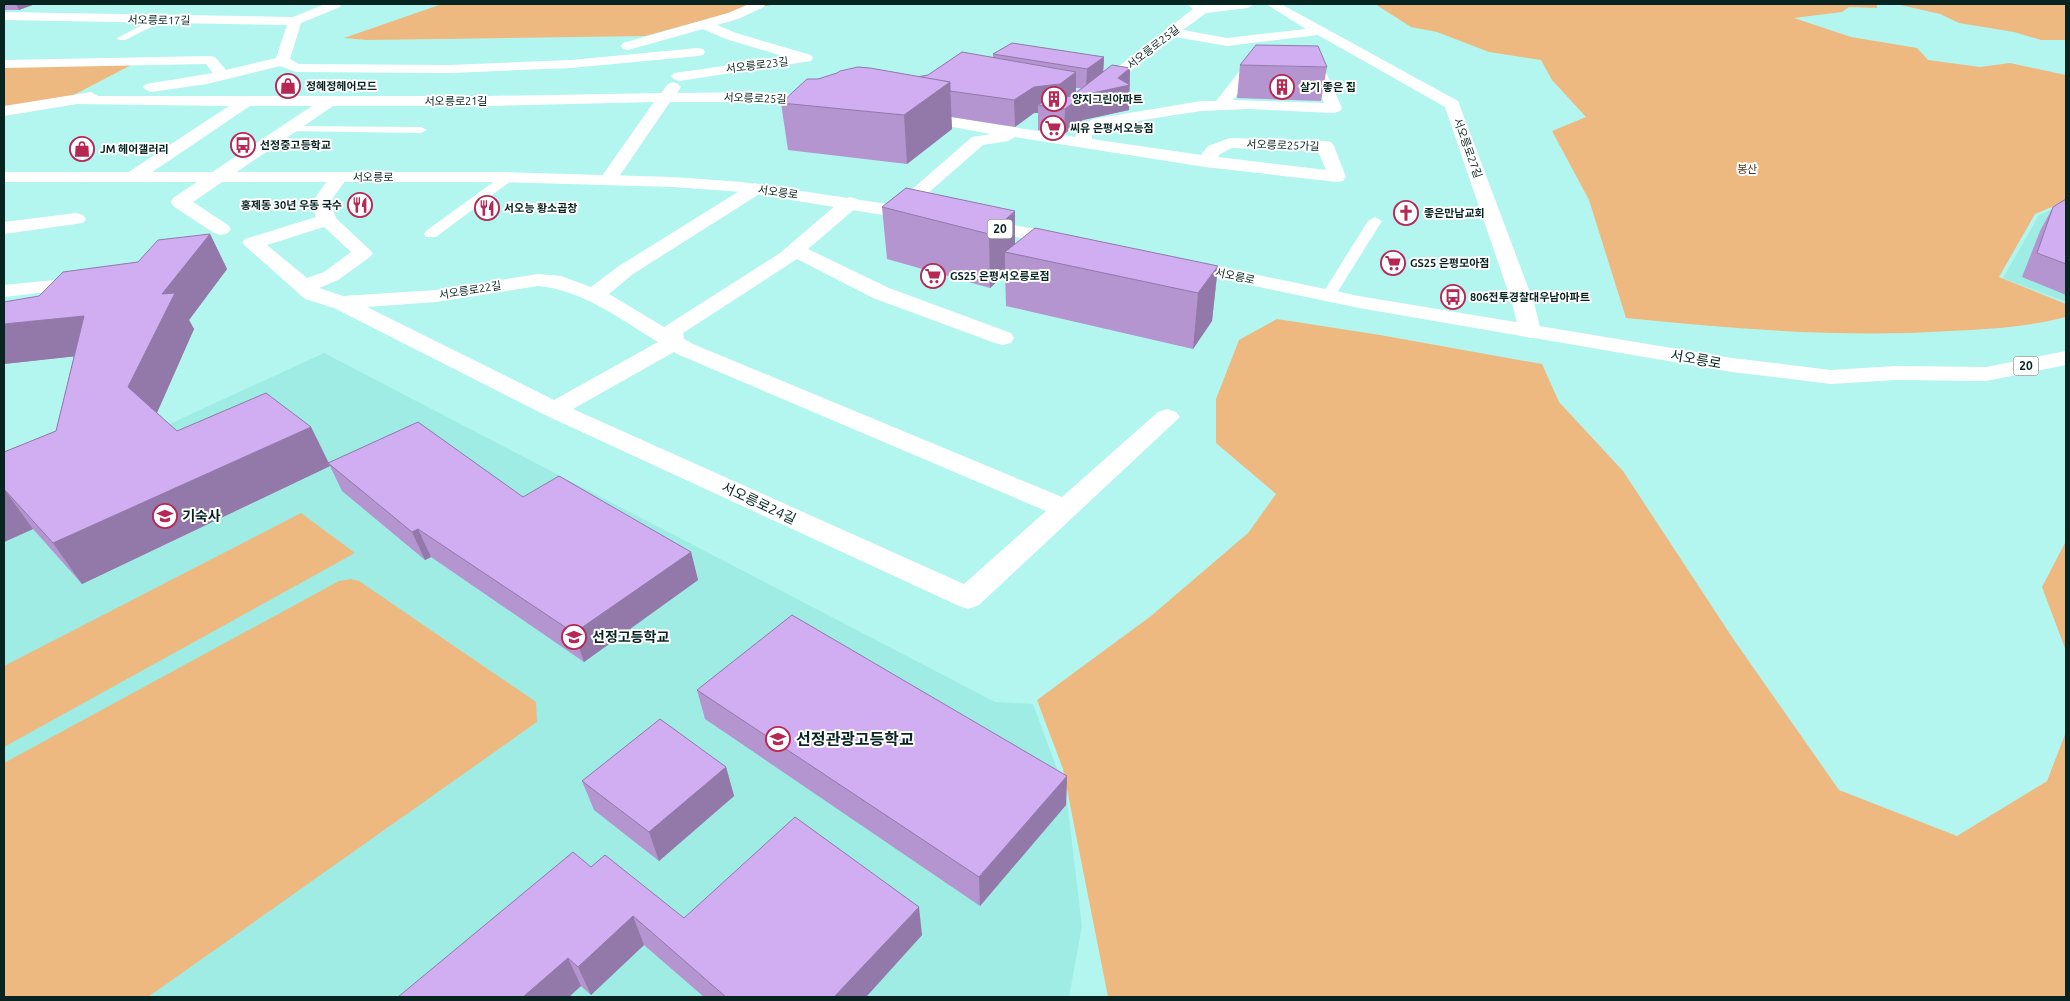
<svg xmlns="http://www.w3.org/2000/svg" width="2070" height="1001" font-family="Ubuntu,'Noto Sans KR',sans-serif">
<rect width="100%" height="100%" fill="#b3f6ef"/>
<!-- built -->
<g fill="#9eece4">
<polygon points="2066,204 2066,302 2003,278 2039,215"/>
<polygon points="324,353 995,702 1033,704 1066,793 1082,926 1069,997 4,997 4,500"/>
</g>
<!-- green -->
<g fill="#eeb980">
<polygon points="442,4 776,4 726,14 645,36 367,40 344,38"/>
<path d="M1375,4H1877V8L1849,7L1842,12L1794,18L1851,37L1917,48L1928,60L1980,67L2010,63L2066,75V201L2035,214L1999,277L2066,304V317C2028,327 1989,329 1950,331C1842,338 1734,329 1626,318L1589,200L1552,131L1586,117L1552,80L1541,60L1489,52L1437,32L1411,27Z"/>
<polygon points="1896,4 2066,4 2066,40 2041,40 2014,32 1959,23 1940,14"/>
<polygon points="135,63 70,97 4,109 4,66"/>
<polygon points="1277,319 1380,335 1542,364 1559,402 1623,471 1734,640 1839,790 1957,836 2047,781 2066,732 2066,997 1108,997 1063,769 1037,700 1151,616 1248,533 1276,494 1216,443 1216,399 1239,340"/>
<polygon points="301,513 355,553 4,747 4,666"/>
<polygon points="2066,541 2066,651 2042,587"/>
<polygon points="351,579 359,581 536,702 537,722 148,997 4,997 4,763 339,581"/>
</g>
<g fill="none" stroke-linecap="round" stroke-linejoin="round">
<!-- lane -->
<g fill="#fff" fill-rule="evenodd">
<polygon points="158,17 163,20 161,22 125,40 119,40 117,38"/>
<polygon points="288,126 421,127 427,130 421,133 284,131 282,129"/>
<polygon points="507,174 513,178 511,181 436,237 426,237 424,234 426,231 503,175"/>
<polygon points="1375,217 1382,221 1335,296 1333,299 1323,299 1321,296 1368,221"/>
</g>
<!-- street -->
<g fill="#fff" fill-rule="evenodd">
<polygon points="325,4 341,4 340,7 301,23 290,59 299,64 450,65 571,60 698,48 703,49 705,52 703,55 698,56 571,68 450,73 296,72 280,66 207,84 151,92 146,90 143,87 146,84 213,73 206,64 4,68 4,60 210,56 215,57 226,70 276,58 287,25 4,20 4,12 293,17"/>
<polygon points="749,4 765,4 764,7 738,19 717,25 736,33 811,55 813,58 811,61 679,81 674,79 671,76 674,73 786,57 726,39 703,29 628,50 623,49 621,46 623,43 728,13"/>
<polygon points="1187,4 1254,4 1248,8 1206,13 1183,30 1227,38 1306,29 1266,4 1281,4 1458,101 1534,303 1541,331 1538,336 1530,338 1522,336 1519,331 1512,303 1445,107 1318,35 1227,46 1175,37 1102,93 1092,93 1089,90 1092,87 1193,9"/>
<path d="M1247,67L1325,70L1342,108L1340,111L1334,113L1248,109L1201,111L1104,126L1092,135V139L1201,155L1208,146L1230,138L1325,141L1331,142L1334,146L1346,177L1343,181L1337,182L1205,167L1015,137L1008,141L983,145L903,215L896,217L889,215L887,211L972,137L991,134L909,119L907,116L909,113L915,111L1075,137L1078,129L1093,119L1201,101H1216L1242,68ZM1251,76L1314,77L1324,103L1233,100ZM1232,148L1318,151L1326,170L1218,157L1220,154Z"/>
<polygon points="673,82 678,84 681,87 677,93 759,92 821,97 827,99 829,102 827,105 821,107 759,102 670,102 614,184 608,185 602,184 599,180 654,102 487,106 333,106 193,202 228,225 231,229 228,233 221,235 214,233 173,206 171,202 173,198 312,106 250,106 139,181 133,182 127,181 124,177 127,173 229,106 77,104 4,116 4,106 91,92 98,96 487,96 661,93 668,84"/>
<path d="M339,172L345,173L348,177L330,202L336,218L373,253L370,257L338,280L319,288L343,296L436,290L538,274L561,276L591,287L619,266L749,185L755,183L761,185L764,189L761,193L633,274L609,294L664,327L780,253L843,199L850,197L857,199L859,203L857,207L808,249L889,288L1011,333L1014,338L1011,343L1003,345L995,343L873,298L797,259L683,333L684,339L693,344L1062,497L1158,412L1167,409L1176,412L1180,417L979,605L968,609L957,605L545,415L334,308L305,299L242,243L245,239L316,217L312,202L333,173ZM324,227L351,252L324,272L307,278L267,245ZM538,286C583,290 620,319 658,342L554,400L367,307L436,302ZM674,352L677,354L1046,511L964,584L573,409Z"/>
<polygon points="76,213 83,215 86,219 83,223 4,234 4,222"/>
<polygon points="85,277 92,279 96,283 92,287 4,297 4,285"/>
</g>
<!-- primary -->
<g fill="#fff" fill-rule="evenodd">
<polygon points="4,172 499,172 673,177 742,182 920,209 927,211 930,215 927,219 920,221 742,192 673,187 499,182 4,182"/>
<polygon points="979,219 1065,234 1072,236 1075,240 1072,244 1065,246 972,229 969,225 972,221"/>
<polygon points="1181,259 1359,296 1732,358 1831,370 1896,366 1986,367 2066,351 2066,365 1986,381 1896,380 1831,384 1732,372 1359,308 1174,269 1171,265 1174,261"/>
</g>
</g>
<!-- wall -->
<g fill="#b495cf" fill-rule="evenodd">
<polygon points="4,4 35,4 19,10 4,10 4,11"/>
<path d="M993,54L1104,57L1103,72L1130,68L1129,110L1083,120L1064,134L1038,130V113H1034L1015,127L951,117L952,129L907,164L788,150L781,103L818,79L917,77L928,75L993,57ZM1076,88H1081L1076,92Z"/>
<polygon points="1240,65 1327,67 1321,101 1237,98"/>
<polygon points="906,188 1015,244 1218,266 1212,321 1193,349 1006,306 1005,274 990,288 887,259 882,207"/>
<polygon points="2066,199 2066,295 2022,277 2040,231 2053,207"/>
<polygon points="210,234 227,269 189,320 194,329 157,413 177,431 311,427 329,463 523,497 691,552 698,580 584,662 431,557 425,560 342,491 330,466 82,584 33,529 4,542 4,452 56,431 74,356 4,364 39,296 138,262"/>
<polygon points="697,690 1067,776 1066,805 980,906 705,719"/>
<polygon points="726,767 734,796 659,861 594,810 582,781"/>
<polygon points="591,867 684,918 922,935 866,997 704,997 644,945 591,995 581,986 398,997"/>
</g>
<!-- shaded-wall -->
<g fill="#9279a9">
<polygon points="16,4 35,4 19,10"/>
<polygon points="1104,57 1103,76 1086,89 1087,69"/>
<polygon points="1130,68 1129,110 1083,120 1064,134 1065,109 1083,95 1118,78"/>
<polygon points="1076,72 1076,97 1038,105 1038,113 1034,113 1015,127 1014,100 1034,87"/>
<polygon points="950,82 952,129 907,164 904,115"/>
<polygon points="1015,211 1015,254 1005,252 1005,274 990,288 989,234"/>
<polygon points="210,234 227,269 189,320 194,329 151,426 128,387 162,294"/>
<polygon points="1218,266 1212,321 1193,349 1198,293"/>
<polygon points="84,316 106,353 4,364 4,324"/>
<polygon points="311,427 330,466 82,584 53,543"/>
<polygon points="4,489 33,529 4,542"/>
<polygon points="418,529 431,557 425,560 412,532"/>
<polygon points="691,552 698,580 584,662 574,633"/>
<polygon points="726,767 734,796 659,861 649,832"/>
<polygon points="1067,776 1066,805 980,906 979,877"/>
<polygon points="919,907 922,935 866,997 834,997"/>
<polygon points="633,916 644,945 591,995 578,967"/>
<polygon points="568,958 581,986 569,997 523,997"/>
</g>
<!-- building -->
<g fill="#d1adf1" stroke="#9279a9">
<polygon points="1012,43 1104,57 1087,69 993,54"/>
<polygon points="1256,45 1318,46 1327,67 1240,65"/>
<polygon points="962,52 1076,72 1060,84 1034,87 1014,100 950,91 950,82 917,77 928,75"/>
<polygon points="1112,65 1130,68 1118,78 1130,85 1083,95 1065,109 1038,105 1045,100 1072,96"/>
<polygon points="858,67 870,68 950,82 904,115 781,103 807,79 818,79 837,73 840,71"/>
<polygon points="906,188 1015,211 989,234 882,207"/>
<polygon points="2066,199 2066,264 2037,253 2053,207"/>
<polygon points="1035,228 1218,266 1198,293 1005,252"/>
<polygon points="210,234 162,294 175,293 128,387 177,431 266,393 311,427 53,543 4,489 4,452 56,431 84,316 4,324 4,302 39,296 63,272 138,262 158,240"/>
<polygon points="418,422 523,497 559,476 691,552 574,633 418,529 412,532 328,463"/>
<polygon points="792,615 1067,776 979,877 697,690"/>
<polygon points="660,719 726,767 649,832 582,781"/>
<polygon points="795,817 919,907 834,997 726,997 633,916 578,967 568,958 523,997 398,997 573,852 591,867 605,855 684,918"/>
</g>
<!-- icons -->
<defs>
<symbol id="shop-ring" viewBox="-11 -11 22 22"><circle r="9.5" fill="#fff" stroke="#b62754" stroke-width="1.5"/><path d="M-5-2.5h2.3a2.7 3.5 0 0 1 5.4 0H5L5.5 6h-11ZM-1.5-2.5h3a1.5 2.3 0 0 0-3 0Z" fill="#b62754"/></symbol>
<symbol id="building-ring" viewBox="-11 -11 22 22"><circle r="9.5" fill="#fff" stroke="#b62754" stroke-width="1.5"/><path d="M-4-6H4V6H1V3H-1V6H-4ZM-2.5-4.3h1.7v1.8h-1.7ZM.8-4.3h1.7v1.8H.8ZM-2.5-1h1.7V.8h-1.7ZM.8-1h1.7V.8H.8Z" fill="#b62754"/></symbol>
<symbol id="supermarket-ring" viewBox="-11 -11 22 22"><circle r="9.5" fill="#fff" stroke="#b62754" stroke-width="1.5"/><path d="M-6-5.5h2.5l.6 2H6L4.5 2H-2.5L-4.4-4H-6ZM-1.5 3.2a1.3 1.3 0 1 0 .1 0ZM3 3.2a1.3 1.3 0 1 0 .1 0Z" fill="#b62754"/></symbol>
<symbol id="bus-ring" viewBox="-11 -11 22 22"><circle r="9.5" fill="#fff" stroke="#b62754" stroke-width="1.5"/><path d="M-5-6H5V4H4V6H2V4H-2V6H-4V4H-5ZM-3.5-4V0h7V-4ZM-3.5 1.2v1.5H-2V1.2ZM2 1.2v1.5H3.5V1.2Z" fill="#b62754"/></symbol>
<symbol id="restaurant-ring" viewBox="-11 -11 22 22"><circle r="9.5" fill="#fff" stroke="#b62754" stroke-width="1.5"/><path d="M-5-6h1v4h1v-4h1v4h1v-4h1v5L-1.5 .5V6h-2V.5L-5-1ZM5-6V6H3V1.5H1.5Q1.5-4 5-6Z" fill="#b62754"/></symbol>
<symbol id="church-ring" viewBox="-11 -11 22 22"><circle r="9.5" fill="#fff" stroke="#b62754" stroke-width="1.5"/><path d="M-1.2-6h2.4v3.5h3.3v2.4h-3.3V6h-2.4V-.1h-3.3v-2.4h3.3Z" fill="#b62754"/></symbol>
<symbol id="school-ring" viewBox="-11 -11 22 22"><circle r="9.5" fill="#fff" stroke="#b62754" stroke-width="1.5"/><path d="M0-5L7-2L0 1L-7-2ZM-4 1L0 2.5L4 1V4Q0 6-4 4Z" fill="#b62754"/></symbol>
</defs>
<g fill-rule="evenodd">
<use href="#shop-ring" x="274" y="72" width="28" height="28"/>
<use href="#building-ring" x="1268" y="73" width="28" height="28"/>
<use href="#building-ring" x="1040" y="85" width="28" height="28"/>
<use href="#supermarket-ring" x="1039" y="114" width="28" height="28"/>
<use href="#bus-ring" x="229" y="131" width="28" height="28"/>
<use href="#shop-ring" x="68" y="135" width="28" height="28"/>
<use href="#restaurant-ring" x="346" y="191" width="28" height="28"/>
<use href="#restaurant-ring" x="473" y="194" width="28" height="28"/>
<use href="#church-ring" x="1392" y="199" width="28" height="28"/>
<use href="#supermarket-ring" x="1379" y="249" width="28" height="28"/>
<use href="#supermarket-ring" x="919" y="262" width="28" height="28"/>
<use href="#bus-ring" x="1439" y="283" width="28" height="28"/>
<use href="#school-ring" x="151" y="502" width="28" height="28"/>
<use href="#school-ring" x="560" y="623" width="28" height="28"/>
<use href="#school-ring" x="764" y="725" width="28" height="28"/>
</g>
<g text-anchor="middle" stroke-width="4" stroke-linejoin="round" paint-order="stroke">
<!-- far-street labels -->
<g font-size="11" fill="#072421" stroke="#fff">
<text transform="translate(159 20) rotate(1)" y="4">서오릉로17길</text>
<text transform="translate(1153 47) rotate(-38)" y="4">서오릉로25길</text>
<text transform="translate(757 65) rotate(-7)" y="4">서오릉로23길</text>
<text transform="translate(755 98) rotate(2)" y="4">서오릉로25길</text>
<text x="456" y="105">서오릉로21길</text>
<text transform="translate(1283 145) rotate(2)" y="4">서오릉로25가길</text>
<text transform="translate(1468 148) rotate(70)" y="4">서오릉로27길</text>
<text x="373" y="181">서오릉로</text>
<text transform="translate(778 192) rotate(8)" y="4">서오릉로</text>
<text transform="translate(1235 276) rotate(12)" y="4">서오릉로</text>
<text transform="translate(470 290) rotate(-9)" y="4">서오릉로22길</text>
</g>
<!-- far-poi labels -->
<g font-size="11" font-weight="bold" fill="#072421" stroke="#fff" text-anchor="start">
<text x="306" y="90">정혜정헤어모드</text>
<text x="1300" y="91">살기 좋은 집</text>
<text x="1072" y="103">양지그린아파트</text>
<text x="1070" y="132">씨유 은평서오능점</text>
<text x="260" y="149">선정중고등학교</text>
<text x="100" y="153">JM 헤어갤러리</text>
<text x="342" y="209" text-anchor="end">홍제동 30년 우동 국수</text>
<text x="504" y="212">서오능 황소곱창</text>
<text x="1424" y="217">좋은만남교회</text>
<text x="1410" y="267">GS25 은평모아점</text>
<text x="950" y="280">GS25 은평서오릉로점</text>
<text x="1470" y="301">806전투경찰대우남아파트</text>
</g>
<!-- far-park labels -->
<g font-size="11" fill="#4a3318" stroke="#fff">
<text x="1747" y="173">봉산</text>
</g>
<!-- shield labels -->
<g fill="#fff" stroke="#516664" stroke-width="1">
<rect x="987.5" y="219.5" width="25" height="19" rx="4"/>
<rect x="2013.5" y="356.5" width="25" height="19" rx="4"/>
</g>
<g font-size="12" font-weight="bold" fill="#072421">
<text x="1000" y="233">20</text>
<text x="2026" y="370">20</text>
</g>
<!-- street labels -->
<g font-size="14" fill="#072421" stroke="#fff">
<text transform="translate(1696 359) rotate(10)" y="5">서오릉로</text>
<text transform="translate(759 503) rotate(25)" y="5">서오릉로24길</text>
</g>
<!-- poi labels -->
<g font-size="14" font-weight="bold" fill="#072421" stroke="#fff" text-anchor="start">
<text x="182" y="521">기숙사</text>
<text x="592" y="642">선정고등학교</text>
</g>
<!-- near-poi labels -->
<g font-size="16" font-weight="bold" fill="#072421" stroke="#fff" text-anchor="start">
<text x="796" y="745">선정관광고등학교</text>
</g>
</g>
<!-- border -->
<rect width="2070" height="1001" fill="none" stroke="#072421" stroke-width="10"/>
</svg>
